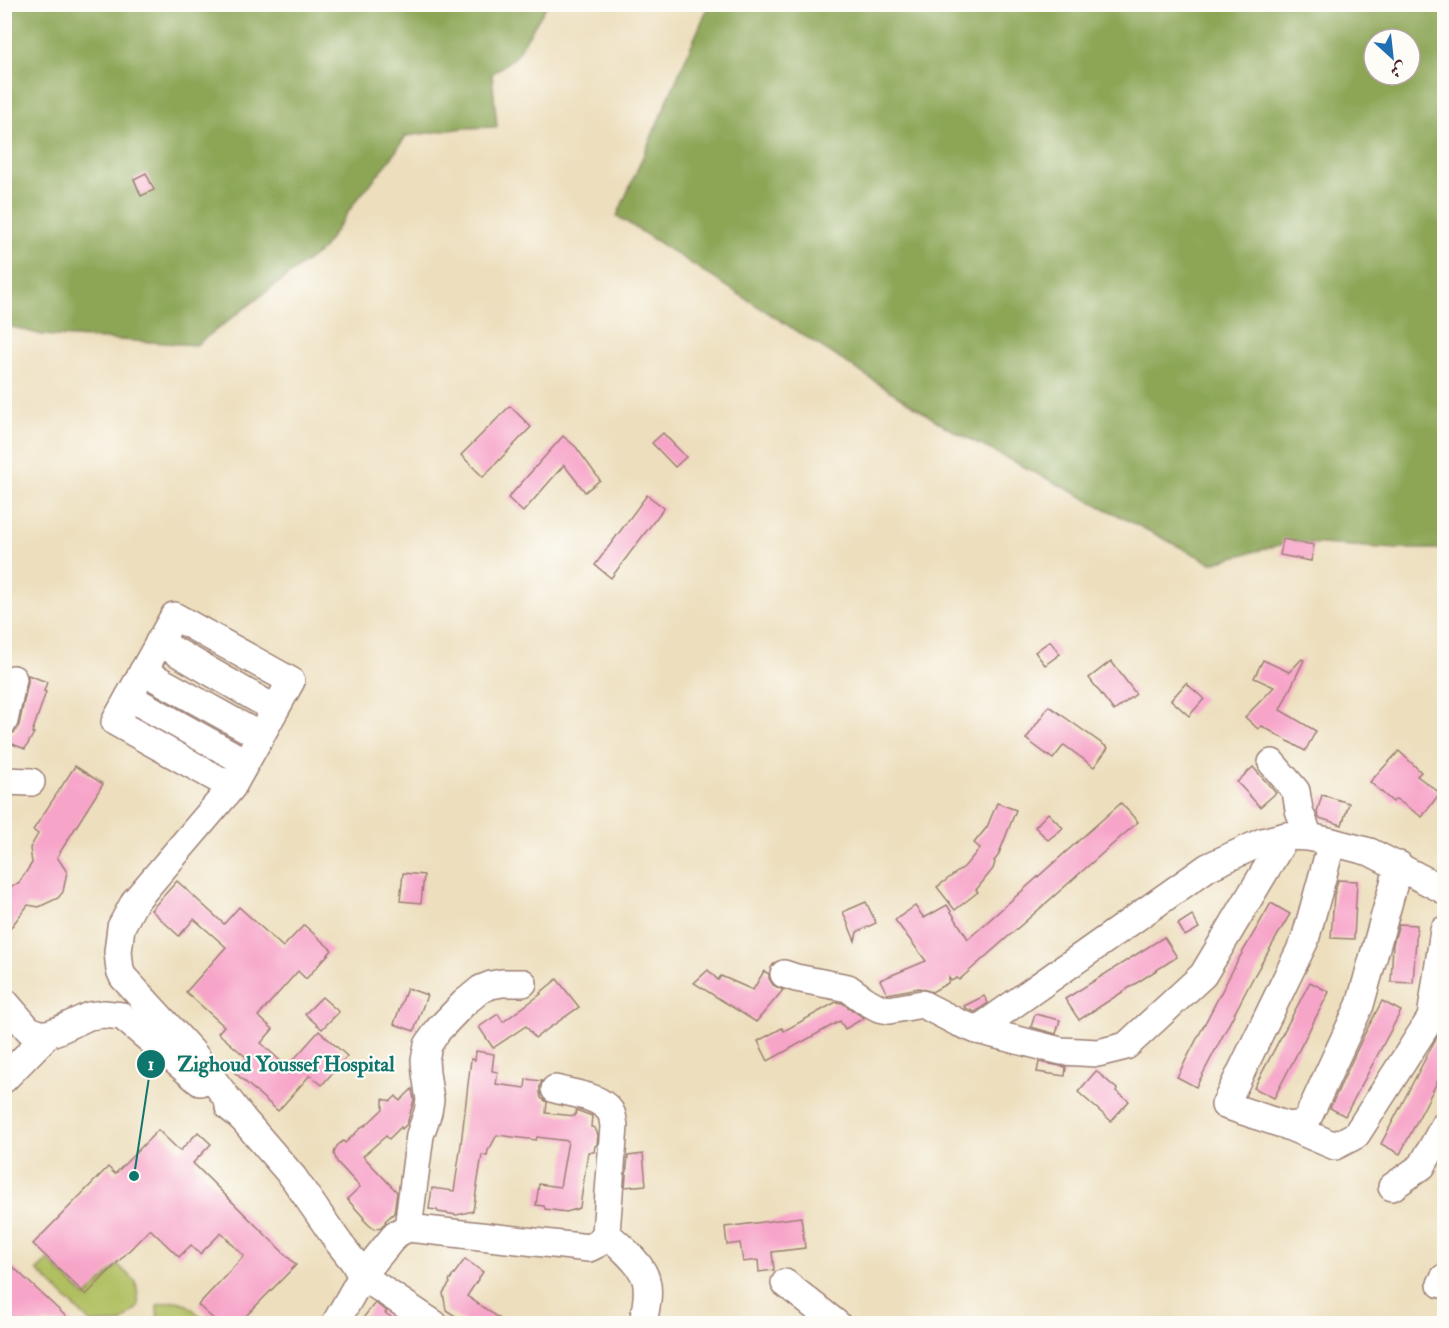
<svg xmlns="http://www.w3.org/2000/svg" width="1449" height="1328" font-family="'IM FELL Double Pica',Amiri,serif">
<rect width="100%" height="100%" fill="#fdfcf7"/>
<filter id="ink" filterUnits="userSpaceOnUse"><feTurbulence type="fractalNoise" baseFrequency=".0167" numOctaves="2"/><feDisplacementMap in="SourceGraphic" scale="12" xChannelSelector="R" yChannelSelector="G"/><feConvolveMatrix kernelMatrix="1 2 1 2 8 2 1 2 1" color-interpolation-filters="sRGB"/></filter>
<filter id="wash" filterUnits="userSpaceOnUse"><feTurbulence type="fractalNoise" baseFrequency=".008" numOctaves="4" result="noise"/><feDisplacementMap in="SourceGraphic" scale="24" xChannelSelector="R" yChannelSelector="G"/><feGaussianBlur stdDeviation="1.35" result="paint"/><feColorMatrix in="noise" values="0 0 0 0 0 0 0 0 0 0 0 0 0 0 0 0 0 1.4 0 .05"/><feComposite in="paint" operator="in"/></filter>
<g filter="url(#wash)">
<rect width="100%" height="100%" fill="#eddfbe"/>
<!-- green -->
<g fill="#b0bf61" stroke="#7d6f46" stroke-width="1.5">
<polygon points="48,1260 86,1297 118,1265 136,1282 139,1306 121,1323 91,1323 37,1270"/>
<path d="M174,1301C188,1301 198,1315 207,1323H158L157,1305Z"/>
</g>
<!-- forest -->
<g fill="#8ca657" stroke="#6b6241" stroke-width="1.5" fill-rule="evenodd">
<polygon points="4,5 547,5 516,56 492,74 497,127 464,128 406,136 390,160 355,202 322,250 196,345 42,335 5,325"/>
<path d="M709,5H1444V549H1397L1291,542L1211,563L948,428L617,216ZM1374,39H1410V75H1374Z"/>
</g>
<g id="blocks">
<!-- building -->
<g fill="#f7a4c9">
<polygon points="146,173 154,190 141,196 134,179"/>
<polygon points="510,406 531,427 483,477 461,455"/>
<polygon points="663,433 686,457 675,467 652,443"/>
<polygon points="563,436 576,447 600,480 585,492 564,465 523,512 508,498"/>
<polygon points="647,495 664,508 611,578 595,565"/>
<polygon points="1283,539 1314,545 1311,561 1280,555"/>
<polygon points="1050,641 1060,654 1045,665 1035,652"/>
<polygon points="1302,659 1304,660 1280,710 1316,731 1305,751 1262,726 1258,729 1245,717 1274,687 1254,678 1263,660 1289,672"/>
<polygon points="1111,661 1136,694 1114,711 1089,678"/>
<polygon points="28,675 47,682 44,691 46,692 32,733 34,733 25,749 5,741 6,736 15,732 19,725 28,682"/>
<polygon points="1186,683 1204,699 1189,716 1171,700"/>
<polygon points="1049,706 1108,748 1094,767 1064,745 1053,759 1026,739"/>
<polygon points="1399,751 1421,772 1417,776 1440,793 1422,817 1396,799 1393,802 1370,782"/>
<polygon points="75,766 103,784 57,857 67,872 63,892 58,898 39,907 28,905 4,936 4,888 18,884 32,863 30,848 38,834 33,830"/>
<polygon points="1253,767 1276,793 1260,807 1237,782"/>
<polygon points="1322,795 1349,803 1342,825 1319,818 1317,812"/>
<polygon points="997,803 1016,810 998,856 994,861 995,862 993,869 976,890 978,892 955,910 937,887 964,867 980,848 974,843 987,827"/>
<polygon points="1121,803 1138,822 959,980 957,978 951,981 949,978 948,983 932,992 919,988 887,994 880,980 926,961 895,920 915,906 924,918 947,905 968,939"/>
<polygon points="1048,813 1063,828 1048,840 1035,827"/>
<polygon points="403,873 424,875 421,903 400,901"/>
<polygon points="1338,880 1357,881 1354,939 1331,938 1334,895"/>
<polygon points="177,881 224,924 239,907 283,947 304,925 332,950 306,979 298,971 258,1016 273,1029 261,1043 287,1067 319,1031 347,1056 322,1085 310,1075 278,1111 232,1070 247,1058 218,1033 224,1026 186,992 226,947 194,919 179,936 151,910"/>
<polygon points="866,902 876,923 857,932 855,941 843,912"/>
<polygon points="1271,903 1290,914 1254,976 1196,1087 1177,1077 1238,960"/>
<polygon points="1192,915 1199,928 1185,936 1178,924"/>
<polygon points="1399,924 1417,925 1413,983 1391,982 1393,944"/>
<polygon points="1164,937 1177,957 1079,1020 1065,999"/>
<polygon points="708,970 718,980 721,976 753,990 764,971 769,974 769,978 773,985 783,990 756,1022 694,983"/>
<polygon points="557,979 579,1007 535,1038 526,1026 493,1048 479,1027 498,1014 503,1022 541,994 540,993"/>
<polygon points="1310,982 1329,992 1274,1098 1254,1088"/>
<polygon points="407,988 427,995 414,1031 394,1024"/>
<polygon points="984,996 988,1003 975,1012 965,1008 964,1006"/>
<polygon points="322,997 339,1012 322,1029 305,1014"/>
<polygon points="1382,1001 1401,1011 1345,1116 1330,1108 1363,1037"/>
<polygon points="836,1002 842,1003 864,1018 845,1029 840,1021 768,1061 758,1041 782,1028 784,1031"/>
<polygon points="1035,1014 1060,1020 1056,1034 1031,1027"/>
<polygon points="1444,1026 1444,1069 1400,1154 1381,1144 1434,1042"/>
<polygon points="476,1051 494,1054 492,1071 498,1072 496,1084 525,1088 526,1079 542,1081 540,1086 540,1093 541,1098 547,1102 546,1113 575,1116 576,1110 592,1116 591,1127 595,1128 598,1135 597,1145 595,1146 594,1152 588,1152 580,1207 577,1209 566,1212 545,1209 544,1206 536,1205 539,1184 560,1187 568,1141 537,1137 536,1140 497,1135 490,1148 488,1150 487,1156 482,1155 473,1211 457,1215 438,1212 437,1210 429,1209 432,1188 454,1191 461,1144 471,1059 475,1060"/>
<polygon points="1039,1062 1066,1067 1065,1076 1037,1072"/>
<polygon points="1096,1071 1117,1089 1116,1091 1129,1101 1111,1121 1078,1092"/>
<polygon points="412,1089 414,1100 407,1124 402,1129 401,1127 389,1139 386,1136 363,1156 397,1192 394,1213 385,1221 386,1222 381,1227 374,1229 369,1225 363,1219 364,1218 347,1199 360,1187 337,1162 334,1154 335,1150 337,1146 343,1141 345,1143 364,1125 365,1126 383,1109 383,1099 391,1101 396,1096 400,1101"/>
<polygon points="158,1130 180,1151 198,1132 211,1144 193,1163 296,1265 239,1323 218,1323 198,1305 244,1256 221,1233 200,1254 191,1245 179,1257 150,1229 86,1295 33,1244 108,1167 115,1174"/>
<polygon points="643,1154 646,1185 625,1187 628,1156"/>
<polygon points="801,1217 805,1248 772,1252 774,1270 759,1272 758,1260 743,1262 740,1243 727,1245 725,1227"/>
<polygon points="465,1259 483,1272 467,1296 506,1323 466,1323 446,1310 443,1293 450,1283 449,1281"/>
<polygon points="12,1266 73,1323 4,1323 4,1274"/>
<polygon points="375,1303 387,1311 385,1313 400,1323 359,1323"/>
</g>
</g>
</g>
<g filter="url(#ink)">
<use href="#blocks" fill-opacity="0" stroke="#9c7f74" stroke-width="1.5"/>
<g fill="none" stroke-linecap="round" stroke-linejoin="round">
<defs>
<g id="minor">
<polyline points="159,642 275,709"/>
<polyline points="143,671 260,736"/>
<polyline points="129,697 245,762"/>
<polyline points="4,721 13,679"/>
<polyline points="1272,763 1296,791 1299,810 1309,837"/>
<polyline points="4,781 31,782"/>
<polyline points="232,787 115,722 174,616 291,681 232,787 135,901 121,927 118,952 120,970 123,977 192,1052 242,1118"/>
<polyline points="1332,842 1305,940 1225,1105 1288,1126 1335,1146 1356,1135 1431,1018 1444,930"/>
<polyline points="784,974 796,978 848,988 866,1001 879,1008 889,1010 922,1004 957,1022 977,1030 1061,1051 1098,1053 1126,1046 1203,975 1286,836"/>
<polyline points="4,1001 29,1030 40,1034 48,1034 59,1030 89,1016 104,1014 122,1016 200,1082"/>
<polyline points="977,1030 1208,867 1262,842 1286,836 1309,837 1332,842 1370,852 1444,890"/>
<polyline points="4,1079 48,1034"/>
<polyline points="229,1107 242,1118 293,1177 339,1243 354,1262 362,1276 434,1324"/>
<polyline points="1288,1126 1305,1124 1360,1005 1399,865"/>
<polyline points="1392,1187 1422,1166 1444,1126"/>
<polyline points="408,1228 420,1135 428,1112 430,1100 426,1073 425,1060 428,1045 438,1030 464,1003 481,989 491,985 502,983 523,983"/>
<path d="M606,1233C618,1245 642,1263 646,1280C650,1294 645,1310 643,1324"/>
<polyline points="785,1283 837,1324"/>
<polyline points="1441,1284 1444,1278"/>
<path d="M335,1324L362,1276L396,1234L408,1228L589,1248L599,1243L606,1233L614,1126C613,1121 613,1115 610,1111C598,1095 573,1094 555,1089"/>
</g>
</defs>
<!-- minor casing -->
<use href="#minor" stroke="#9c7f74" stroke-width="30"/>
<!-- minor -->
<use href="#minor" stroke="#fff" stroke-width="27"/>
</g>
</g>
<!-- callouts -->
<path fill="none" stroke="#0f766e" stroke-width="2" d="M134 1176L151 1064"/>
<g fill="#0f766e" stroke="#fdfcf7" stroke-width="2">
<circle cx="134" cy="1176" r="6"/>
<circle cx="151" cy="1064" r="15"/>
</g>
<g font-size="18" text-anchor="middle" font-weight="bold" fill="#fff">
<text x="151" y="1070">1</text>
</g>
<g font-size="21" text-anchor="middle" font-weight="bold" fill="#0f766e" stroke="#fdfcf7" stroke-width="4.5" stroke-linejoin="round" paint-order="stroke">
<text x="286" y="1071">Zighoud Youssef Hospital</text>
</g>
<!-- margin -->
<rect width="1449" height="1328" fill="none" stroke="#fdfcf7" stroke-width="24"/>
<!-- north arrow -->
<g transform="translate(1392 57) rotate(153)"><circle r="28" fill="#fdfcf7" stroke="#b5a4a5" stroke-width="1.5"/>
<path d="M0-4.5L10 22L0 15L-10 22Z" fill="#1f6fb2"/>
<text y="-9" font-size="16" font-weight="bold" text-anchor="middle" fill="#4a1f2b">ش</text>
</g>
</svg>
